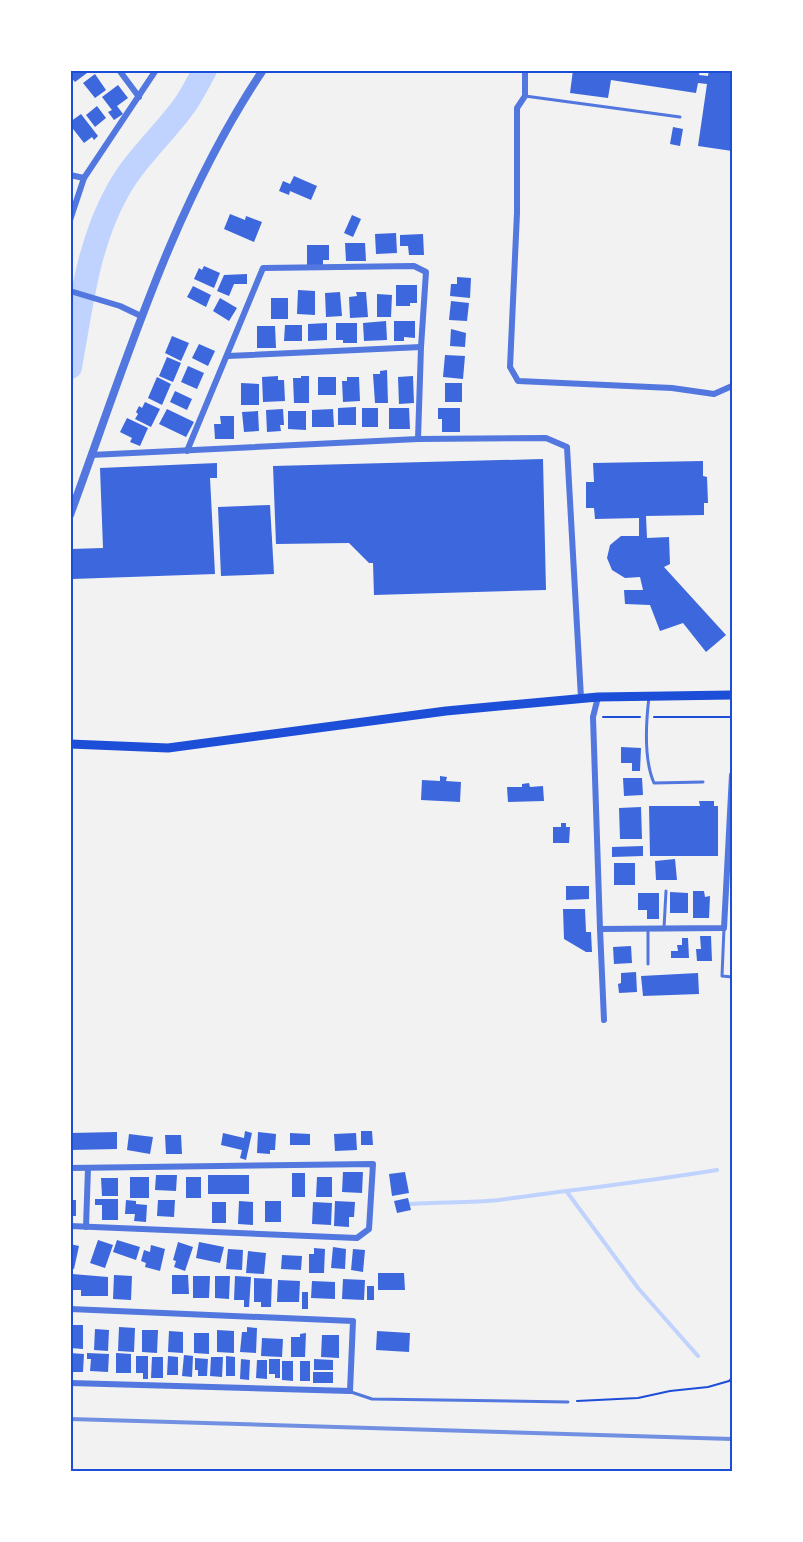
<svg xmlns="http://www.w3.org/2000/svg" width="803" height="1542" font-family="'Space Grotesk',sans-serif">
<rect width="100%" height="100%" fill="#f2f2f2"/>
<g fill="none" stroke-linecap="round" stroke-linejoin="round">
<!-- stream -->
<g stroke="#bfd3fe" stroke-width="4">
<polyline points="567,1192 638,1288 698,1356"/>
<path d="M411,1204C440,1202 470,1203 499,1200C571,1190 644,1182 717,1170"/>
</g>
<!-- river -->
<path stroke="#bfd3fe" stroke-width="24" d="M70,367C81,308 87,246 117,192C134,160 163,135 184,106C192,95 198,82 205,70"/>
</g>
<!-- building -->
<g fill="#3d67dc">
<polygon points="70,70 91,70 75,82 70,76"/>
<polygon points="573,70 700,70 699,75 708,76 709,70 732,70 732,151 698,146 707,84 698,83 696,93 611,80 608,98 570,93"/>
<polygon points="95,74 106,90 95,98 83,83"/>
<polygon points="118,85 128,98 117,106 123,114 114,120 108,112 112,110 102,97"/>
<polygon points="97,106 106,118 95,127 86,115"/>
<polygon points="81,114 98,136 94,140 92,137 84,143 70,125 70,122"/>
<polygon points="673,127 683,129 680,146 670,144"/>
<polygon points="294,176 317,186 311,200 290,191 289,195 279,191 283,181 290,184"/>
<polygon points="230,214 245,220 246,216 262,222 254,242 224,229"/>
<polygon points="352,215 361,219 353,237 344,233"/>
<polygon points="396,233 397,253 376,254 375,234"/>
<polygon points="423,234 424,255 409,255 408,246 400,246 400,235"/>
<polygon points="345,243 365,243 366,261 346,261"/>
<polygon points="307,245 329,245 329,260 323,260 323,265 307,266"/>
<polygon points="204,266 220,273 214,288 194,279 199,268 202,270"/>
<polygon points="247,274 247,284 234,284 229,296 217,291 224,275"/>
<polygon points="457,277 471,278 470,298 450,296 451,284 457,284"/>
<polygon points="396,285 417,285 417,303 410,303 410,306 396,306"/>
<polygon points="193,286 211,295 206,307 187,297"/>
<polygon points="298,290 315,291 315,315 297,314"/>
<polygon points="340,292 342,316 326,317 325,293"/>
<polygon points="356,292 366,292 368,317 350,318 349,297 357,296"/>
<polygon points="377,294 392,295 391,317 377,317"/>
<polygon points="220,298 237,308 229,321 213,311"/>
<rect x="271" y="298" width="17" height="21"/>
<polygon points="451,301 469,303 467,321 449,320"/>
<polygon points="386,321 387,340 364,341 363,323"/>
<polygon points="394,321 415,321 415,338 404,337 404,341 394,341"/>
<polygon points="327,323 327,340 308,341 308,324"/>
<polygon points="336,323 357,323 357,343 343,343 343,340 336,340"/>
<polygon points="285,325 302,325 302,341 284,341"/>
<polygon points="257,326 275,326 276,348 257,348"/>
<polygon points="451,329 466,333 465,347 450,346"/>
<polygon points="172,336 189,343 181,361 165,353"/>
<polygon points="199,344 215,351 208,366 192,358"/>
<polygon points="445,355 465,356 463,379 443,377"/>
<polygon points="167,357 181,363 173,382 159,376"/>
<polygon points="188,366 204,373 197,389 181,382"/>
<polygon points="387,370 388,403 375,403 373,374 380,374 380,371"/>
<polygon points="278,376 278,380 284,380 285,401 263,402 262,377"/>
<polygon points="301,376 309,376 309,403 294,403 293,378 301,378"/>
<polygon points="413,376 414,403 399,404 398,377"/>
<polygon points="157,377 171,384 162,405 148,398"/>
<rect x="318" y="377" width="18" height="18"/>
<polygon points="347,377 359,377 360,401 343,402 342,381 347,381"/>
<polygon points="241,383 259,384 259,405 241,405"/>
<rect x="445" y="383" width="17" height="19"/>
<polygon points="175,391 192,399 187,410 170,402"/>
<polygon points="145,402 160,409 151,427 135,419 138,414 136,412 139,406 142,408"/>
<polygon points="356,407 356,425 338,425 338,408"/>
<rect x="362" y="408" width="16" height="19"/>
<polygon points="389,408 409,408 410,429 389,429"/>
<polygon points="438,408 460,408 460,432 442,432 442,419 438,419"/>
<polygon points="167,409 194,422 186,437 159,424"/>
<polygon points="283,409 284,425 280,425 281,431 267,432 266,410"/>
<polygon points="333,409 334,427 312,427 312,410"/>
<polygon points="258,411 259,431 244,432 242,412"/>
<polygon points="288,411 306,411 306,430 288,429"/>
<polygon points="220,416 234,416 234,439 215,439 214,424 221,424"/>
<polygon points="127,418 148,428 140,446 130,442 132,438 120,432"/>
<polygon points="543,459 546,590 374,595 373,563 369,563 349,543 276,544 273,466"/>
<polygon points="703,461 703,476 707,477 708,503 704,503 704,515 646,516 647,538 669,537 670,564 664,567 726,635 706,652 683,623 660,631 650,605 625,604 624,590 643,590 640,577 625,578 612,570 607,558 610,545 621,536 639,536 639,518 595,519 594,508 586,508 586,482 594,482 593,463"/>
<polygon points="217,463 217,478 210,478 215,574 72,579 71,549 103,548 100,468"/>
<polygon points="270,505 274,574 221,576 218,507"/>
<polygon points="621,747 641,748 640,771 632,771 632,763 621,763"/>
<polygon points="440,776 447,777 446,781 461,782 460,802 421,800 422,780 440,781"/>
<polygon points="623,778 642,778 643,795 624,796"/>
<polygon points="529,783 530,787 543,786 544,801 508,802 507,787 522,787 522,784"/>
<polygon points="699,801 714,801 714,806 718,806 718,856 650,856 649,806 700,806"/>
<polygon points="641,807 642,839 620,839 619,808"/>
<polygon points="561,823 566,823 566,827 570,827 569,843 553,843 553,827 561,827"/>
<polygon points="643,846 643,856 612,857 612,847"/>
<polygon points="675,859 677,880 656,880 655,861"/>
<rect x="614" y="863" width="21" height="22"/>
<polygon points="566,886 589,886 589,899 566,900"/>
<polygon points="693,891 704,891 705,897 710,896 709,918 693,918"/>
<polygon points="670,892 688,893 688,913 670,913"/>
<polygon points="638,893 659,893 659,919 647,919 647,910 638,910"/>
<polygon points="563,909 585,909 586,932 591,932 592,952 586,952 564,939"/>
<polygon points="700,936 711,936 712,961 697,961 696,949 701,949"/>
<polygon points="682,938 688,938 689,958 671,958 671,951 678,951 677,945 682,945"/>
<polygon points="631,946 632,963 614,964 613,947"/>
<polygon points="636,972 637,992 619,993 618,984 621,983 621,973"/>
<polygon points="698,973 699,994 643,996 641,976"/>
<polygon points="245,1131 252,1133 246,1160 240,1158 242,1150 221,1145 223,1133 244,1138"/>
<polygon points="361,1131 372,1131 373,1145 361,1145"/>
<polygon points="117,1132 117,1149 70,1150 70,1133"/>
<polygon points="258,1132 276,1134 275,1150 270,1150 270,1154 257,1153"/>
<polygon points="290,1133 310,1134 310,1145 290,1145"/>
<polygon points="356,1133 357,1150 335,1151 334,1134"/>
<polygon points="129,1134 153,1137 150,1154 127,1150"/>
<polygon points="165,1135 181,1135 182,1154 166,1154"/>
<polygon points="343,1172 363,1172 362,1193 342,1192"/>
<polygon points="405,1172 409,1193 392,1196 389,1174"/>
<rect x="292" y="1173" width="13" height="24"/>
<polygon points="156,1175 177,1175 176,1191 155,1190"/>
<rect x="208" y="1175" width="41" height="19"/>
<rect x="130" y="1177" width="19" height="21"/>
<rect x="186" y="1177" width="15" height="21"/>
<polygon points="317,1177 332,1177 332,1197 316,1197"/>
<polygon points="101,1178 118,1178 118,1196 102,1196"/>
<polygon points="408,1198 411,1210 397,1213 394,1201"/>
<polygon points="95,1199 118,1199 118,1220 102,1220 102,1205 95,1205"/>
<rect x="70" y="1200" width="6" height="16"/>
<polygon points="126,1200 136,1201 136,1204 147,1205 146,1222 134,1221 135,1214 125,1214"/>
<polygon points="158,1200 175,1200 174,1217 157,1216"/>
<polygon points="239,1201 253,1202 253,1225 238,1224"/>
<rect x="265" y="1201" width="16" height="21"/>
<polygon points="335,1201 355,1202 354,1217 349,1217 349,1227 334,1226"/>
<rect x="212" y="1202" width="14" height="21"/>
<polygon points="313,1202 332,1203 331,1225 312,1224"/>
<polygon points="98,1240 113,1245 105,1268 90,1263"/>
<polygon points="117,1240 140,1247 136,1260 113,1252"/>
<polygon points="178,1242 193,1247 185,1271 174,1267 176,1261 173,1260"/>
<polygon points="199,1242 224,1247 220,1263 196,1258"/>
<polygon points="70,1244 79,1246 74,1269 70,1268"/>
<polygon points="151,1245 165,1249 160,1271 145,1267 146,1263 141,1261 144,1250 150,1252"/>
<polygon points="333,1247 346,1249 345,1269 331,1268"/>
<polygon points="314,1248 325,1249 324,1273 309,1273 309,1254 314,1254"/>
<polygon points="228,1249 243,1250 242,1270 226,1269"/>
<polygon points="353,1249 365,1250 363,1272 351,1270"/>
<polygon points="248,1251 266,1253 264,1274 246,1273"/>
<polygon points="282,1255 302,1256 301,1270 281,1269"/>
<polygon points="378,1273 404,1273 405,1290 378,1290"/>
<polygon points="72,1274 108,1277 108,1296 81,1296 81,1290 72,1290"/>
<polygon points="114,1275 132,1276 131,1300 113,1299"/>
<polygon points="172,1275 188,1275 189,1294 172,1294"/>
<polygon points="193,1276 210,1276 209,1298 193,1298"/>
<polygon points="215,1276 230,1276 229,1299 215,1298"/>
<polygon points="235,1276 251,1277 249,1307 244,1307 244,1300 234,1300"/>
<polygon points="254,1278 272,1279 271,1307 261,1307 261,1302 254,1302"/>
<polygon points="343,1279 365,1280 364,1300 342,1299"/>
<polygon points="278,1280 300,1281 299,1302 277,1302"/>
<polygon points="312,1281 335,1282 335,1299 311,1298"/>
<rect x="367" y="1286" width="7" height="14"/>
<rect x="302" y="1292" width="6" height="17"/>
<polygon points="70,1325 83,1325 83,1349 70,1348"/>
<polygon points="119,1327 135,1328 134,1352 118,1351"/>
<polygon points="247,1327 257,1328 256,1353 240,1352 242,1332 247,1332"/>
<polygon points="95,1329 109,1330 108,1351 94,1350"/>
<polygon points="142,1330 158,1330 157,1353 142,1352"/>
<polygon points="217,1330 234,1331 234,1353 217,1352"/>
<polygon points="169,1331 183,1332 183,1353 168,1352"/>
<polygon points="377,1331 410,1333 409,1352 376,1350"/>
<polygon points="194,1333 209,1333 209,1354 194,1353"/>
<polygon points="306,1333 305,1357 291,1357 291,1337 300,1337 300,1334"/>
<polygon points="322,1335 339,1335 339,1358 321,1357"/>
<polygon points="262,1338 283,1339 282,1357 261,1356"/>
<polygon points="70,1353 84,1354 83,1372 70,1372"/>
<polygon points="87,1353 109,1354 108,1372 90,1371 91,1359 87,1359"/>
<polygon points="116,1353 131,1354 131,1373 116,1373"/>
<polygon points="184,1355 193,1356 192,1377 182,1376"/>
<polygon points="136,1356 148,1356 148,1379 143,1379 143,1373 136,1373"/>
<polygon points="168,1356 178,1357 178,1375 167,1375"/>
<polygon points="226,1356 235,1357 235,1376 226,1376"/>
<polygon points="152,1357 163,1357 163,1378 151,1378"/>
<polygon points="211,1357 223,1357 222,1377 210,1376"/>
<polygon points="195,1358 208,1359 207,1376 198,1376 198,1370 195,1370"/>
<polygon points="241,1359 250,1360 249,1380 240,1379"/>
<polygon points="269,1359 280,1359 280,1378 275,1378 275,1374 269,1374"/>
<polygon points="314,1359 333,1360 333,1370 314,1370"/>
<polygon points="257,1360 267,1360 267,1379 256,1378"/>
<polygon points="282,1361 293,1361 293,1381 282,1380"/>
<rect x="300" y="1361" width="10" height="20"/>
<rect x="313" y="1372" width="20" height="11"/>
</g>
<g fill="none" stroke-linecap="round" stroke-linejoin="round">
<!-- path -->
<g stroke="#1d4ed8" stroke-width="2">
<polyline points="603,717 640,717"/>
<polyline points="654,717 732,717"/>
<polyline points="577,1401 638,1398 670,1391 708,1387 729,1381 732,1378"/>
</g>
<!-- service -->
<g stroke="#5277de" stroke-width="3">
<polyline points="525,96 680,117"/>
<path d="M649,697C646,722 644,760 654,783L703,782"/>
<polyline points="664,928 666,891"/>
<polyline points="724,928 722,976 732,977"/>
<polyline points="648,929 648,964"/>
<polyline points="351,1392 372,1399 568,1402"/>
</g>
<!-- minor -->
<g stroke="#5277de" stroke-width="6">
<polyline points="119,70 139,97"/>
<polyline points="525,70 525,96 517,108 517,213 510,367 518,381 672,388 714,394 732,386"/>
<polyline points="70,175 84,178"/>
<polyline points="70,220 84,178 156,70"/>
<polyline points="70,291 120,306 141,316"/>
<polyline points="228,356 421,347"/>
<polyline points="187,451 263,268 414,266 426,272 421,347 418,439"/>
<polyline points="91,455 418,439 546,438 567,447 581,698"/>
<polyline points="598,697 593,717 600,929 724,928 732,775"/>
<polyline points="600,929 604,1020"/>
<polyline points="70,1168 373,1164 369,1229 357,1238 70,1226"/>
<polyline points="86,1227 88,1168"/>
<polyline points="70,1309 353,1321 350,1391 70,1383"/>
</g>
<!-- tertiary -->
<path stroke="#5277de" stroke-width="8" d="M70,515C126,363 172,206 263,70"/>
<!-- secondary -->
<polyline stroke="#1d4ed8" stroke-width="9" points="70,744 168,748 446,711 598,697 732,695"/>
<!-- rail -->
<polyline stroke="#7290e2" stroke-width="4" points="70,1419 732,1439"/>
</g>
<!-- border -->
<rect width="803" height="1542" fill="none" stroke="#ffffff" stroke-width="144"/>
<rect x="72" y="72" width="659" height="1398" fill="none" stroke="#1d4ed8" stroke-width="2"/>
</svg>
